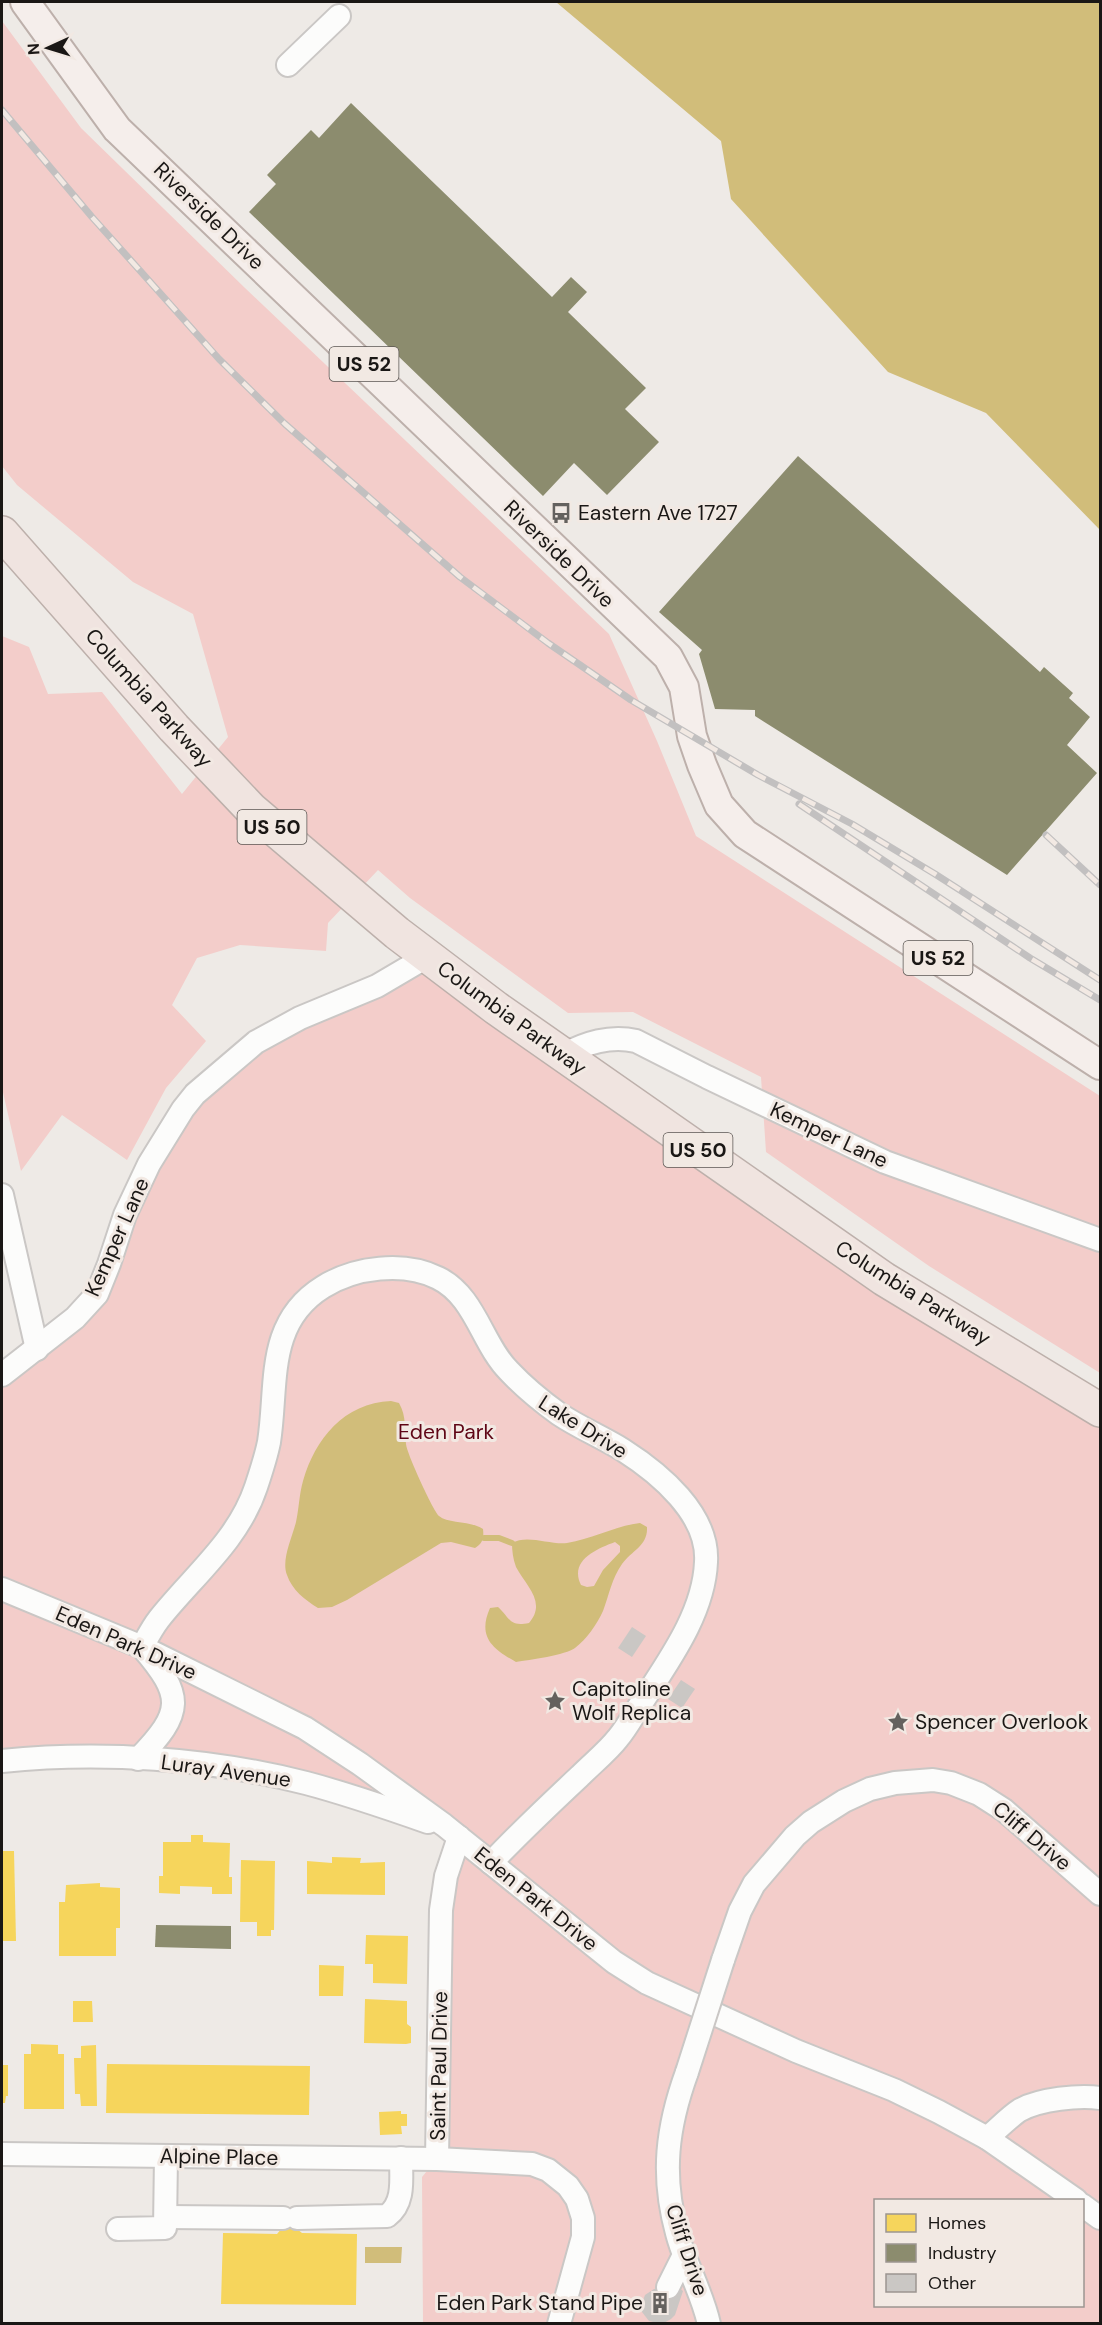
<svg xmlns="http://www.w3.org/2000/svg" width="1102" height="2325" font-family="'DM Sans',sans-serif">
<rect width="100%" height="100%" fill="#eeeae6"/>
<!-- green -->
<g fill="#f3cdca" fill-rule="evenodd">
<polygon points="2,21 81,128 245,288 609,634 657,741 696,836 1100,1096 1100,1373 929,1266 766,1152 761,1077 633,1012 568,1013 410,898 378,870 328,923 326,951 240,945 197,958 172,1005 206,1041 166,1088 127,1160 62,1115 21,1171 2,1088 2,636 29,647 48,694 102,692 182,794 228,737 193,614 133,582 17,485 2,466"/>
<path d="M428,956L1100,1410V2323H423L422,2177L437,2159L441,1910L459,1835L234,1769L2,1761V1375L75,1318L125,1215L224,1067ZM876,2200H1082V2306H876Z"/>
</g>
<!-- water -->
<g fill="#d1bd7a" fill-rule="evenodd">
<polygon points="556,2 1100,2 1100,530 986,413 888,372 731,199 721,141"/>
<path d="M391,1401L399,1403C407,1417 404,1429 406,1444C407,1454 433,1510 439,1516C448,1524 469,1520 483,1529C484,1538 483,1543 475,1548L451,1542L441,1543L347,1600L332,1607L318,1608C305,1600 292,1590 287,1575C281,1560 292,1538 296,1522C299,1509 299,1495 303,1481C315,1439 344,1403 391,1401Z"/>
<path d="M640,1523L647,1527C648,1546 632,1550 622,1564C612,1578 609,1595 603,1611C597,1624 587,1639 575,1648C566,1655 529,1660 516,1662C493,1649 477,1637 490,1608L498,1607C511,1619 509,1627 529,1623C547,1602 526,1586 516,1567C513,1559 512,1551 512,1543C527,1534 550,1545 567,1543C592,1539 615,1526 640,1523ZM615,1542L620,1546V1552L603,1570L594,1586L587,1587L581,1585C569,1561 596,1549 615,1542Z"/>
<polygon points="365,2247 402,2247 401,2263 365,2263"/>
</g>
<!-- homes -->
<g fill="#f6d55c">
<polygon points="191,1835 203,1835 203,1842 230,1843 229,1877 232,1877 232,1894 212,1894 212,1887 180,1886 180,1894 159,1893 159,1876 163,1876 163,1842 191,1842"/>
<polygon points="2,1851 14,1851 16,1941 2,1941"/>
<polygon points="332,1857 361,1858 360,1863 385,1862 385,1895 307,1894 307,1861 332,1863"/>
<polygon points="241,1860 275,1861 274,1930 271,1930 271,1936 257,1936 257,1922 240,1922"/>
<polygon points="100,1883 100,1887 120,1888 120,1928 116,1928 116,1956 59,1956 59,1902 65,1902 66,1885"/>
<polygon points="366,1935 408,1936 407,1984 373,1983 373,1964 365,1964"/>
<polygon points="319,1965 344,1966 343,1996 319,1996"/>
<polygon points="365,1999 407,2001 407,2024 411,2027 411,2043 406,2044 364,2043"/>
<polygon points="73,2001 92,2001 93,2022 73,2022"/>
<polygon points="31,2044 58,2045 58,2054 64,2054 64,2109 24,2109 24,2054 31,2054"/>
<polygon points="96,2045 97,2106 81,2106 80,2094 75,2094 74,2058 81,2058 81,2046"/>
<polygon points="107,2064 310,2066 309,2115 106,2113"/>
<polygon points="2,2065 8,2065 8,2096 6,2096 5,2103 2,2103"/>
<polygon points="401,2111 401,2114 407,2114 407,2126 401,2126 402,2134 380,2135 379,2112"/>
<polygon points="297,2207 297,2229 302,2233 357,2234 356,2305 221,2304 223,2233 277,2234 283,2227 282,2208"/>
</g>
<!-- industry -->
<g fill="#8c8c6e">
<polygon points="351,103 552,297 571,277 587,292 568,312 646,388 625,409 659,442 607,495 574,463 543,496 249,212 276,184 267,175 311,130 319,138"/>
<polygon points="798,456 1040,672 1044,667 1073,693 1069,698 1090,717 1067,745 1097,773 1007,875 755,716 755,710 715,709 699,654 702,650 659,612"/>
<polygon points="156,1925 231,1926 231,1949 155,1947"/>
</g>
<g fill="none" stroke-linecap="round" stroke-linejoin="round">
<!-- stream -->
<polyline stroke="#d1bd7a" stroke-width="6" points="484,1538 499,1538 512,1543"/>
</g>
<!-- building -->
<g fill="#cac7c4">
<polygon points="632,1627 646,1636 632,1657 618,1648"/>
<polygon points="681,1680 695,1689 682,1708 668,1699"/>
<polygon points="676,2286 683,2291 675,2315 671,2319 662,2324 649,2321 642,2312 641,2306 645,2295 654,2289"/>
</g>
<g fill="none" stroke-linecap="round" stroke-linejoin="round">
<defs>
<g id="minor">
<polyline points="288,65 339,16"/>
<path d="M563,1055C586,1043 610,1035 636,1041L707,1077L885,1162L1100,1240"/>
<polyline points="2,1195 37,1349"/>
<polyline points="2,1375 75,1318 97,1294 109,1264 125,1215 149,1164 183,1109 195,1094 256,1042 300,1018 377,986 428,956"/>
<polyline points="2,1589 142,1647 305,1728 360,1764 444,1825 614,1962 647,1983 796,2051 894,2090 939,2112 987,2138 1076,2200"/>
<path d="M138,1759C184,1712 184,1696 142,1647C147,1638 152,1628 159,1619C193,1576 238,1541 256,1487C261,1472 266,1457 269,1442C278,1385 265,1323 323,1287C355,1267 404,1261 438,1278C475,1296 482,1344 509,1371C525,1388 541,1401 559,1414C580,1428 602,1437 623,1450C659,1473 709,1514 706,1562C704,1612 670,1659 644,1699C635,1712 628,1726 618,1738C608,1751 593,1763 581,1775C550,1804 520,1832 491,1863"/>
<path d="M2,1761C102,1751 208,1758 306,1783C348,1794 388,1808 428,1822"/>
<polyline points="723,1960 740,1911 754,1884 795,1836 811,1822 844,1801 870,1789 895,1783 933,1780 951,1783 979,1794 1004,1810 1100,1894"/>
<path d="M687,2072C667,2127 661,2175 677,2233C685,2264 702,2292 709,2324"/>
<path d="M987,2138C998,2129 1009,2117 1020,2110C1040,2099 1079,2095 1100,2098"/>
<polyline points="2,2154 437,2159 532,2164 548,2170 568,2186 577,2199 583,2218 583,2237 559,2324"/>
<polyline points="437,2159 441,1910 446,1876 459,1837"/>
<polyline points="1082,2205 1100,2218"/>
<polyline points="166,2217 283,2218"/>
<path d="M297,2218L387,2216C405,2203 401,2179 401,2158"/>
<polyline points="118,2229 165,2228 166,2156"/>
<polyline points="668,2287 685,2253"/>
</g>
<polyline id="major" points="25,2 117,129 668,657 684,687 692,736 702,765 719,805 745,834 1100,1065"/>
<polyline id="highway" points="2,533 174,728 251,809 397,933 496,1008 884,1279 1100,1410"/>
</defs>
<!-- minor casing -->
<use href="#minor" stroke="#cac7c5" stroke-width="26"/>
<!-- major casing -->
<use href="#major" stroke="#bdb0ab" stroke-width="32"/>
<!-- highway casing -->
<use href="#highway" stroke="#bdb0ab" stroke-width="36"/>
<!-- minor -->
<use href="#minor" stroke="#fcfcfb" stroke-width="22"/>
<!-- major -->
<use href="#major" stroke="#f5eeeb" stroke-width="28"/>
<!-- highway -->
<use href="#highway" stroke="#f0e4e0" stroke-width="33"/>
<defs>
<g id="rail">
<polyline points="2,110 92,217 219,359 285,424 460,577 548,643 631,700 758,775 852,824 935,874 1100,980"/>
<polyline points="799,804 1030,958 1100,1000"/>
<polyline points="1046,835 1100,885"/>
</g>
</defs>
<!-- rail casing -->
<use href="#rail" stroke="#c2c0c0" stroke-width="7"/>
<!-- rail -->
<use href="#rail" stroke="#f2e9e3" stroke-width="4.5" stroke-dasharray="14" stroke-linecap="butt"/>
<defs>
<polyline id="minor-bridge" points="687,2072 723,1960"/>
</defs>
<!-- minor-bridge casing -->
<use href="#minor-bridge" stroke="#cac7c5" stroke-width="26" stroke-linecap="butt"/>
<!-- minor-bridge -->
<use href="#minor-bridge" stroke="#fcfcfb" stroke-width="22"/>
</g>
<!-- icons -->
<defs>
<symbol id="bus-bare" viewBox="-9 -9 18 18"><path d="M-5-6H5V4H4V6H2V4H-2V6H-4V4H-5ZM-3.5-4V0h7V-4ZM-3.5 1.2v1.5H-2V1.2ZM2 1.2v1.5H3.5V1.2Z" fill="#64615e" stroke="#f2e9e3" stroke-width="2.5" paint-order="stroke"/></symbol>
<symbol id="sight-bare" viewBox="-9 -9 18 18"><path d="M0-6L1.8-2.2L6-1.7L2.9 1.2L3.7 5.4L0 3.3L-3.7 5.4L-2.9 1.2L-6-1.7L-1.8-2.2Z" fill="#64615e" stroke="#f2e9e3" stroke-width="2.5" paint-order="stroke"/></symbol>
<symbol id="building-bare" viewBox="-9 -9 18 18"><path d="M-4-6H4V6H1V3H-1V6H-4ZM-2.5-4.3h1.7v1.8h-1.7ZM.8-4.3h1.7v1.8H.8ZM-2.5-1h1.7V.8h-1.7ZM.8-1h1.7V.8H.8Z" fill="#64615e" stroke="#f2e9e3" stroke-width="2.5" paint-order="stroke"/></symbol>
</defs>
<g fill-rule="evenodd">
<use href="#bus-bare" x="546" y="498" width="30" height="30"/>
<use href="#sight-bare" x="540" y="1686" width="30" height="30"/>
<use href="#sight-bare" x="883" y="1707" width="30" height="30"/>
<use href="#building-bare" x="645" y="2288" width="30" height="30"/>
</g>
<g text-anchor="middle" stroke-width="6" stroke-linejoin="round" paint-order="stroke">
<!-- shield labels -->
<g fill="#f2e9e3" stroke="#5b5653" stroke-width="1.5">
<rect x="329.5" y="347" width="69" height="34" rx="4.5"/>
<rect x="237.5" y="810" width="69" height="34" rx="4.5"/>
<rect x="903.5" y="941" width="69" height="34" rx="4.5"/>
<rect x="663.5" y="1133" width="69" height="34" rx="4.5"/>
</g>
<g font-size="20" font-weight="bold" fill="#1a1715">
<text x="364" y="371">US 52</text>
<text x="272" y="834">US 50</text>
<text x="938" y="965">US 52</text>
<text x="698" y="1157">US 50</text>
</g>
<!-- street labels -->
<g font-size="21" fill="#1a1715" stroke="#f2e9e3">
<text transform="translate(209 216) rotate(44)" y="7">Riverside Drive</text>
<text transform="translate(559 554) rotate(44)" y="7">Riverside Drive</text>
<text transform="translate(149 698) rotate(48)" y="7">Columbia Parkway</text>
<text transform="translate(512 1018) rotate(36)" y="7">Columbia Parkway</text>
<text transform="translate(829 1135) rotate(25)" y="7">Kemper Lane</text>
<text transform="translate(117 1237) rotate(-66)" y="7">Kemper Lane</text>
<text transform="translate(913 1293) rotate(32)" y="7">Columbia Parkway</text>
<text transform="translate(583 1427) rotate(32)" y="7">Lake Drive</text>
<text transform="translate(126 1643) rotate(24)" y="7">Eden Park Drive</text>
<text transform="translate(226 1771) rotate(8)" y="7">Luray Avenue</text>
<text transform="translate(1032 1836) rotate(40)" y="7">Cliff Drive</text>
<text transform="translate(536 1899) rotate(39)" y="7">Eden Park Drive</text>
<text transform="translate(439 2066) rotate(-89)" y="7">Saint Paul Drive</text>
<text transform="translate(219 2157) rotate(1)" y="7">Alpine Place</text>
<text transform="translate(687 2250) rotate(72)" y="7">Cliff Drive</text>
</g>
<!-- poi labels -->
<g font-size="21" fill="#1a1715" stroke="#f2e9e3" text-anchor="start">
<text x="578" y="520">Eastern Ave 1727</text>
<text x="572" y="1696">Capitoline<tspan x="572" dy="24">Wolf Replica</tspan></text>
<text x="915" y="1729">Spencer Overlook</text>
<text x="643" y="2310" text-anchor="end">Eden Park Stand Pipe</text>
</g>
<!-- park labels -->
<g font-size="21" fill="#5e0515" stroke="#f2e9e3">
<text x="446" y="1439">Eden Park</text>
</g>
</g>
<!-- border -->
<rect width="1102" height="2325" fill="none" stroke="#1a1715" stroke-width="6"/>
<!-- legend -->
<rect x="874" y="2199" width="210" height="108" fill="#f2e9e3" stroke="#9c9591" stroke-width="1.5"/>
<rect x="886" y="2214" width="30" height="18" fill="#f6d55c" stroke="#9c9591" stroke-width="1.5"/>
<text x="928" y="2229" font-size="18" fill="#1a1715">Homes</text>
<rect x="886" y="2244" width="30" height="18" fill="#8c8c6e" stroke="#9c9591" stroke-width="1.5"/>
<text x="928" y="2259" font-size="18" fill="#1a1715">Industry</text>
<rect x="886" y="2274" width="30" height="18" fill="#cac7c4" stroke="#9c9591" stroke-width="1.5"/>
<text x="928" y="2289" font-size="18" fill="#1a1715">Other</text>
<!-- north arrow -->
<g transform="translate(48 48) rotate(266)" stroke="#f2e9e3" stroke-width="4.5" paint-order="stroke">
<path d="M0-4.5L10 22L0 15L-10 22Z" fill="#1a1715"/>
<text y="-9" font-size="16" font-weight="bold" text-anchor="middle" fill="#1a1715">N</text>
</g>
</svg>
